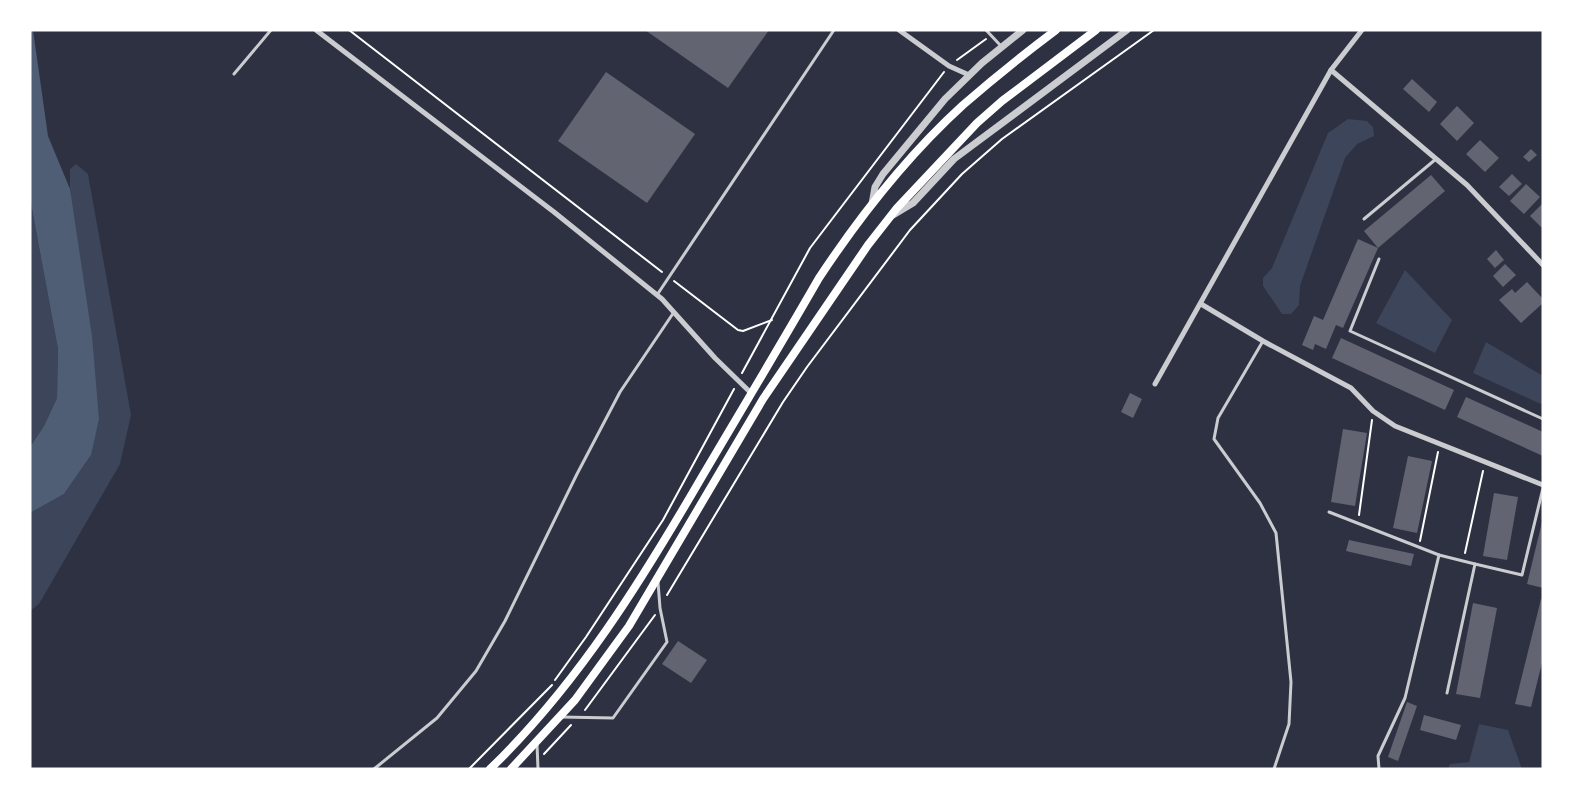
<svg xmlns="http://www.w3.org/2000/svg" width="1573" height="799" font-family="'IBM Plex Sans',sans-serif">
<rect width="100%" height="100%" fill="#2d3142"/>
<!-- green -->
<g fill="#3c4559">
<polygon points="1348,119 1367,121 1373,127 1374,136 1357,144 1345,158 1300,286 1299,305 1291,314 1282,314 1263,286 1263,278 1272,268 1328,133"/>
<polygon points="76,164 88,174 131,415 120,464 39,604 30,611 30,513 64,494 91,455 70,189 70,169"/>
<polygon points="30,198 58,349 57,398 44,426 30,447"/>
<polygon points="1405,270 1452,320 1435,353 1376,323"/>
<polygon points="1486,342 1543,376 1543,405 1473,373"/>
<polygon points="1479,724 1508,730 1522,769 1448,769 1450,764 1469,762"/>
</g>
<!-- water -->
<polygon fill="#4f5d75" points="30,30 33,30 48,136 70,189 92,336 99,419 91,455 64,494 30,513 30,447 44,426 57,398 58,349 30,198"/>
<!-- building -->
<g fill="#626471">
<polygon points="645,30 769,30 728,88"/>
<polygon points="606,72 695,134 647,203 558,141"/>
<polygon points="1412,79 1437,102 1429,112 1403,89"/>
<polygon points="1457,106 1474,123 1457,141 1440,124"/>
<polygon points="1480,140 1499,158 1485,172 1466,154"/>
<polygon points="1531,149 1537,155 1529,162 1523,157"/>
<polygon points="1512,174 1522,184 1509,196 1499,187"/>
<polygon points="1431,175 1445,191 1378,248 1343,328 1336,325 1326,349 1315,344 1313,350 1302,345 1314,316 1323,320 1358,239 1378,248 1364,231"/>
<polygon points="1526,184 1540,197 1524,214 1510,201"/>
<polygon points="1543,203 1543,229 1530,216"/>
<polygon points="1496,250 1504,260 1495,268 1487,259"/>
<polygon points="1505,264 1516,275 1503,287 1493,276"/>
<polygon points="1527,282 1543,299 1543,303 1521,323 1499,300 1512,289 1515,293"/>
<polygon points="1341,338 1454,390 1445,410 1332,358"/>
<polygon points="1130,393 1142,399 1133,418 1121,412"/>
<polygon points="1466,397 1543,432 1543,456 1457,417"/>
<polygon points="1343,429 1367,433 1355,506 1331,502"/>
<polygon points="1408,456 1432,461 1417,533 1393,528"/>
<polygon points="1494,493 1518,497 1507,560 1483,556"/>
<polygon points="1542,522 1543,522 1543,588 1527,584"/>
<polygon points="1349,540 1414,554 1411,566 1346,551"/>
<polygon points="1541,599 1543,600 1543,659 1531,707 1515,704"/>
<polygon points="1473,603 1497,608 1480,698 1456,694"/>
<polygon points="678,641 707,660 691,683 662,664"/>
<polygon points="1407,702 1417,706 1398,761 1388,757"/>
<polygon points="1424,715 1461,725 1456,740 1420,730"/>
</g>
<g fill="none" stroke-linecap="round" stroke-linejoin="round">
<!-- path -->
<g stroke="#fff" stroke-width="2">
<polyline points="349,30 662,272"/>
<polyline points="875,30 876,30"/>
<polyline points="957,60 986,39"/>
<polyline points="674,281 738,330 743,331 772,320"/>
<polyline points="742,373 810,248 944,72"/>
<polyline points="1359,515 1372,420"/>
<polyline points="1420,541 1438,452"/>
<polyline points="1465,553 1483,471"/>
<polyline points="667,595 783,402 807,367 910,230 962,174 1002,139 1154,30"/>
<polyline points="555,680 586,637 663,520 734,389"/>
<polyline points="585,710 655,615"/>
<polyline points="544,754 571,725"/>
<polyline points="469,769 552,685"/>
</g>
<!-- service -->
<g stroke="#caccd0" stroke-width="3">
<polyline points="986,30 1001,46"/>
<polyline points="234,74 271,30"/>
<polyline points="1364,219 1436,159"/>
<polyline points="1379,259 1350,331 1543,419"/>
<polyline points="657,295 834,30"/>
<polyline points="1263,341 1218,418 1214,439 1260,503 1276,533 1291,682 1289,724 1274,769"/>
<polyline points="1329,512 1439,555"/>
<polyline points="1447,693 1475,564 1522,575 1543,488"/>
<polyline points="561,717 613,718 667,642 660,608 658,582"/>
<polyline points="537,744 538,769"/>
<polyline points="374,769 437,718 476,671 505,621 577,474 620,392 674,312"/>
<polyline points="1379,769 1378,756 1405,698 1439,555 1475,564"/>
</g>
<!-- minor -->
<g stroke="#caccd0" stroke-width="5">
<polyline points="316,30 554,212 662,299 715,358 751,393"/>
<polyline points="899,30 949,66 969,75"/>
<polyline points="1331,70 1467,185 1543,265"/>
<polyline points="1201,304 1263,341 1351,388 1373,411 1395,426 1543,485"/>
<polyline points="1155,384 1331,70 1362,30"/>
</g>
<!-- tertiary -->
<g stroke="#caccd0" stroke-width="7">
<polyline points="872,204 875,187 883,174 945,99 982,63 1023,30"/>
<polyline points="893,215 913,203 954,159 1127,30"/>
</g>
<!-- secondary -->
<g stroke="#fff" stroke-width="8">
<path d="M490,769C578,684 642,580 703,475C742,409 781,344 819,278C860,216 907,156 963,105C993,79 1024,54 1056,30"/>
<polyline points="511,769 575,700 629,626 763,399 868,245 897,208 977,123 1002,101 1096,30"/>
</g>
</g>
<!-- border -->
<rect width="1573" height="799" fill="none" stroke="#ffffff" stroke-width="63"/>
</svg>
